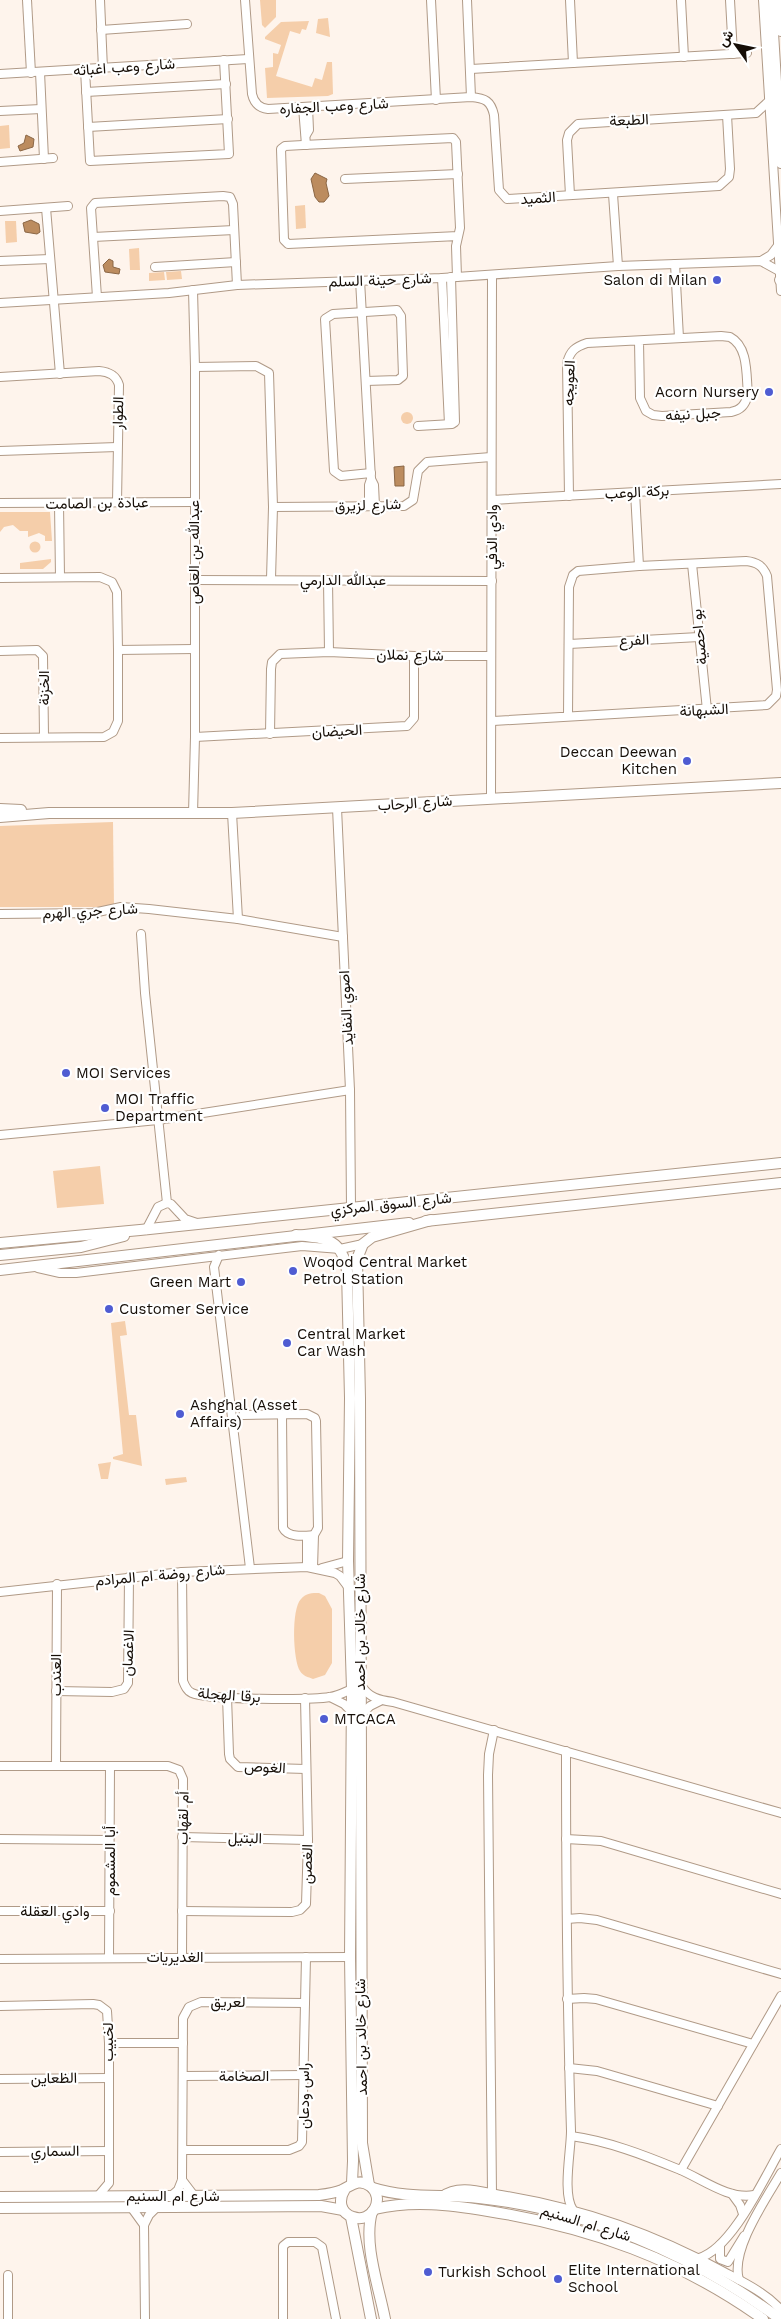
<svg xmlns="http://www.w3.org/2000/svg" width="781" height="2319" font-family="'Work Sans',Vazirmatn,sans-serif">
<rect width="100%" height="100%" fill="#fef4ec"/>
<!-- green -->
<g fill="#f5ceaa">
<polygon points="260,0 276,0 276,17 265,28 262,25"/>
<polygon points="328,18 330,37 316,33 318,19"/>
<polygon points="309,21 306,30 302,29 300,34 290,31 276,76 312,87 315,78 322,80 327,62 332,62 333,94 328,96 267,98 265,68 273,67 273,53 278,54 281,45 265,39 265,37 281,22"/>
<polygon points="9,125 10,148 0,149 0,126"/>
<polygon points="305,205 306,228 296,229 295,206"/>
<polygon points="5,221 16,221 17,242 6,243"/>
<polygon points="139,248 140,270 130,270 129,249"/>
<polygon points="181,271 182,279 167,280 166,272"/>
<polygon points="164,272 165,280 149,281 149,273"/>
<circle cx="407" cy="418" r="6"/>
<polygon points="0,512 50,512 52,541 45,541 45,536 39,533 28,537 28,531 20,531 13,525 4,527 0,532"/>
<circle cx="35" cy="547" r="5.5"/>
<polygon points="51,559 51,562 43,569 20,569 20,563"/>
<polygon points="113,822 114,907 0,907 0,826"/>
<polygon points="100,1166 104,1204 57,1208 53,1171"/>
<polygon points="125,1321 127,1335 120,1336 129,1415 136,1415 142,1466 113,1459 113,1457 123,1454 111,1323"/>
<polygon points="111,1462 108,1479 101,1479 98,1464"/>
<polygon points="186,1477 187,1482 166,1485 165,1479"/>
<path d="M319,1593L325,1596L332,1609V1663L325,1675L313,1679C308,1677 303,1676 300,1671C293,1660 291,1609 301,1599C306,1593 312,1593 319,1593Z"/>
</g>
<!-- water -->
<g fill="#bc8c5f" stroke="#8a6645">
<polygon points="26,135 34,139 33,147 20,151 18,146 24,143"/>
<polygon points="315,173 327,179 326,183 329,196 324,202 319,202 315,197 311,179"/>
<polygon points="31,220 39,224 40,232 37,234 25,232 23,223"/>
<polygon points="109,259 113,261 113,267 120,269 119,274 105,272 103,265"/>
<polygon points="404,466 404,486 395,486 394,467"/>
</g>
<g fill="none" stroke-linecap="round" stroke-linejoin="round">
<defs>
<g id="street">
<polyline points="27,0 31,73"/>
<polyline points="100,0 103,69"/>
<path d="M245,0L252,94C254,103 259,108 268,109L471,97C485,98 491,101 494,115L499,190L507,199L719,186L729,177L730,169L727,115"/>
<polyline points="431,0 436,100"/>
<polyline points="467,0 471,97"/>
<polyline points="570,0 573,63"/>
<polyline points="681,0 684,57"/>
<polyline points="730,0 733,54"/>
<polyline points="763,0 781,291"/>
<polyline points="101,30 187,24"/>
<polyline points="471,69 747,53"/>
<polyline points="85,70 90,161 229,154 224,60"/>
<polyline points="40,72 44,159"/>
<polyline points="0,74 248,59"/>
<polyline points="86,92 226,84"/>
<polyline points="303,107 306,145"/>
<polyline points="0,111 41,109"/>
<polyline points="88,127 228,119"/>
<polyline points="306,135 309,130 308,107"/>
<polyline points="0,162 53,158"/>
<polyline points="345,179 458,174"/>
<polyline points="613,194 618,266"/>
<polyline points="570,195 567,140 569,133 578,124 756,113 769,101"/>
<polyline points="46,208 60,374"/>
<polyline points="0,211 68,206"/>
<polyline points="93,237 234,230"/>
<polyline points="0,261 50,259"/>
<polyline points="761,261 771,255 777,247"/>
<polyline points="675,264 679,338"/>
<polyline points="155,267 236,262"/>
<polyline points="457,277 456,246 460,228 456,142 453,138 303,145 285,146 281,149 284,240 288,244 458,236"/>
<polyline points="442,278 449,424"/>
<polyline points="360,280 371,479 374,485 375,506"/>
<polyline points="193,290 195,367 195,737 193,814"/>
<polyline points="97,297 91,208 95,203 223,196 230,197 233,204 237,285"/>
<polyline points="0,303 169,293 237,285 442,278 618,266 761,261 779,271"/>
<polyline points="195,367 256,366 269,373 273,507 271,579"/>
<path d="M0,377L99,371C109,372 116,375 119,385L117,502"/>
<polyline points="366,381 398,380 403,376 401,316 397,310 333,314 325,319 334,471 341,476 371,473"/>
<polyline points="418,426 452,424 455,422 451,277"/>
<polyline points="0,451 117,447"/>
<polyline points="635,492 639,566"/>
<path d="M569,496L567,363C570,351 575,347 587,343L721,336L730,337C749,347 746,376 748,395C745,405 741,410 731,412L662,416L653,415L646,411L640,398L639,341"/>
<polyline points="492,500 781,484"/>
<polyline points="0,503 194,502"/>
<polyline points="59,504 60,577"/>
<polyline points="369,506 369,485 371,479"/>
<polyline points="273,507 404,506 413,500 418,471 427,462 491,457"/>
<polyline points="692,564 707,710"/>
<polyline points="0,578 100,577 112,582 117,592 118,650 118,721 113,732 104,737 0,738"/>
<polyline points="195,580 492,581"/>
<polyline points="328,580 329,652"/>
<polyline points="569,644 699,637"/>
<polyline points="118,650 194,649"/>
<polyline points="0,651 37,650 43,656 44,737"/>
<path d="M493,721L767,705L776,696L777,690L767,576C763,566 757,562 746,561L639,566L578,571L573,575L569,587L568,716"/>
<polyline points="270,734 271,669 272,662 280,654 329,652 414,656 491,656"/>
<polyline points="195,737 407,726 414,718 414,656"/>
<polyline points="491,799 492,275"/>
<polyline points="337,808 350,1090 351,1208"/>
<polyline points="232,813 238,919"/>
<polyline points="0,914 93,913 121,907 149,909 238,919 343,937"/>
<polyline points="141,934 145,993 167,1203"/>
<polyline points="0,1135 158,1120 350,1090"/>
<polyline points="146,1230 158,1207 167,1203 171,1204 185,1219 197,1223"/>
<polyline points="219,1255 214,1267 250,1568"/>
<polyline points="38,1268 60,1273 76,1273 302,1246 340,1249 363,1244"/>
<polyline points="243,1415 307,1414 315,1418 316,1421 318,1528 314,1535 313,1568"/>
<path d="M282,1415L283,1528C288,1538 304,1536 314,1535"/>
<polyline points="307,1567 307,1536"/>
<polyline points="322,1568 348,1561"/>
<path d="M182,1572L183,1681C185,1686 187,1691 192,1693C206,1700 312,1700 330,1697C338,1696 345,1692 352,1689"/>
<polyline points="0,1592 182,1572 307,1567 335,1573 340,1576 349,1588"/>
<path d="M361,1685C369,1698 379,1700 393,1702L781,1813"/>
<polyline points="56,1691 112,1692 124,1689 128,1683 129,1577"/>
<polyline points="227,1697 229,1754 230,1759 238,1767 306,1769"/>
<polyline points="330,1697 344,1704 351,1711"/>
<polyline points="360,1716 370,1706 380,1701"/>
<path d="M566,1751C566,1877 567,2004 571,2131C571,2151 562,2194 573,2210"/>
<polyline points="56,1765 57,1584"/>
<polyline points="0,1766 168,1766 179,1770 183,1779 182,1957"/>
<polyline points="182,1837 308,1840"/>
<polyline points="0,1839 109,1840"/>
<polyline points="566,1839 601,1841 781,1894"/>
<polyline points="0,1911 110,1911"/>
<polyline points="182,1911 292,1912 300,1910 306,1904 308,1840 305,1698"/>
<polyline points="567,1919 580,1918 597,1920 781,1974"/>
<polyline points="109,1957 110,1766"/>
<polyline points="0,1959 350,1957"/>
<polyline points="567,1999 584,1998 596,1999 753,2044"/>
<polyline points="0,2006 93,2004 99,2005 107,2011 109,2043 109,2183 98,2196"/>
<polyline points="109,2043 183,2043"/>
<polyline points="569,2068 597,2071 718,2106"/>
<polyline points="184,2076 304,2075"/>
<polyline points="0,2079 109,2078"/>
<path d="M571,2136C608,2141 644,2155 678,2169C701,2178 728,2200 754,2195"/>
<polyline points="183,2150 289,2150 299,2146 302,2142 306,1957"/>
<polyline points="0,2152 109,2151"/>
<polyline points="681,2170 781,1996"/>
<polyline points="182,2180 195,2197"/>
<polyline points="492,2194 488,1775 489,1754 494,1730"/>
<polyline points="732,2194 740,2205 743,2214"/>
<path d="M442,2196C458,2183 483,2192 501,2195C581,2208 653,2233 724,2272C743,2282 766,2293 781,2310"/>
<polyline points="170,2197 178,2190 182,2180 183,2018 189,2007 201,2002 305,2003"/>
<polyline points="131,2207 144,2225"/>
<polyline points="720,2245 720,2259 728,2262 744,2236"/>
<path d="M699,2258C732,2249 764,2178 781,2149"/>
<polyline points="8,2275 8,2319"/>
<path d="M739,2280C730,2250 766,2199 781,2173"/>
<polyline points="145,2319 144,2225 149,2215 157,2207"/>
<polyline points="283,2319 283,2246 288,2242 315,2242 322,2247 336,2319"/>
</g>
<g id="secondary">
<polyline points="771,0 781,163"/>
<polyline points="779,0 781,31"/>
<polyline points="780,280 781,281"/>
<polyline points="0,809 21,810"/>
<polyline points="0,817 49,813 232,813 781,783"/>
<polyline points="426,1221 781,1183"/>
<path d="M296,1235C325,1238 342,1238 347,1271L350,1398L348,1561L352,1689L350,1957L353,2161L352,2183"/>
<polyline points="0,1243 140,1230 781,1163"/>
<polyline points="0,1255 81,1247 124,1236"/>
<polyline points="0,1270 409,1223"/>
<polyline points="369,2185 362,2143 360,1398 357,1259 363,1244 372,1237 431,1220"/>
<path d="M373,2188C407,2199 444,2194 479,2198C588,2210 692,2254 780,2319"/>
<path d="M0,2197L319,2195C327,2194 335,2193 342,2190C352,2185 359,2178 370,2186C386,2198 372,2224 353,2217C340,2213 338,2200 345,2189"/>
<polyline points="0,2208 321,2206 343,2210"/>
<path d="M375,2209C413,2200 450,2205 488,2211C590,2227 679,2259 763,2319"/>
<path d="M372,2212C363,2244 379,2287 385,2319"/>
<polyline points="351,2217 371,2319"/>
</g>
</defs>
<!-- street casing -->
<use href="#street" stroke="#b09a87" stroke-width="10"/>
<!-- secondary casing -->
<use href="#secondary" stroke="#b09a87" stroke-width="12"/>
<!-- street -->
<use href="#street" stroke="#fff" stroke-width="8"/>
<!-- secondary -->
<use href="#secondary" stroke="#fff" stroke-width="10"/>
</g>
<!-- markers -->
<g fill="#4f5cd2" stroke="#fff" stroke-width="2">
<circle cx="717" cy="280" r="5"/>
<circle cx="769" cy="392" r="5"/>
<circle cx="687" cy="761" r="5"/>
<circle cx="66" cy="1073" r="5"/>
<circle cx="105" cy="1108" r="5"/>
<circle cx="293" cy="1271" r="5"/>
<circle cx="241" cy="1282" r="5"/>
<circle cx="109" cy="1309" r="5"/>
<circle cx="287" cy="1343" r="5"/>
<circle cx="180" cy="1414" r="5"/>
<circle cx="324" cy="1719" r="5"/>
<circle cx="428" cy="2272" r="5"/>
<circle cx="558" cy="2279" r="5"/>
</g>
<g text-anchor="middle" stroke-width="4.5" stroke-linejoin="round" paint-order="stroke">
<!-- street labels -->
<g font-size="15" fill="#160e07" stroke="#fff">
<text transform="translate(124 67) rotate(-4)" y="5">شارع وعب اغباثه</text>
<text transform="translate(334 106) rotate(-3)" y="5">شارع وعب الجفاره</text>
<text transform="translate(629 120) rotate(-3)" y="5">الطبعة</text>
<text transform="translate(538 198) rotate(-4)" y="5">الثميد</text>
<text transform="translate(380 280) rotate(-2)" y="5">شارع حينة السلم</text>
<text transform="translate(569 383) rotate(-88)" y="5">العويجه</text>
<text transform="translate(118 413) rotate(-89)" y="5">الطوار</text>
<text transform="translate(693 414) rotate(-3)" y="5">جبل نيفه</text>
<text transform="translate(637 492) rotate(-3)" y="5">بركة الوعب</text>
<text transform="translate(97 503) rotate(-1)" y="5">عبادة بن الصامت</text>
<text transform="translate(368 505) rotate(-2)" y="5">شارع لزيرق</text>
<text transform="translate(492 537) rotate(-90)" y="5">وادي الدفي</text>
<text transform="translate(194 552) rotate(-90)" y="5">عبدالله بن العاص</text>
<text x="343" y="585">عبدالله الدارمي</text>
<text transform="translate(699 637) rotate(-96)" y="5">بو احصية</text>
<text transform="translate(634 640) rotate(-3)" y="5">الفرع</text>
<text transform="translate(410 655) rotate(1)" y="5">شارع نملان</text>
<text transform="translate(44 688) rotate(-90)" y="5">الخزنة</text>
<text transform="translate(704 710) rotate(-3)" y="5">الشبهانة</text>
<text transform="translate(337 731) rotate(-3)" y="5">الحيضان</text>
<text transform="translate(415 803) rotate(-4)" y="5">شارع الرحاب</text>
<text transform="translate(90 911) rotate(-3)" y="5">شارع جري الهرم</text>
<text transform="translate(346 1008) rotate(-93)" y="5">اصوي النفايد</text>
<text transform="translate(391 1204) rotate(-6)" y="5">شارع السوق المركزي</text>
<text transform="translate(160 1575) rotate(-5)" y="5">شارع روضة ام المرادم</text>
<text transform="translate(360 1632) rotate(-90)" y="5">شارع خالد بن احمد</text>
<text transform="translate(128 1653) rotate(-88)" y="5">الاغصان</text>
<text transform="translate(56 1675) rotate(-90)" y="5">العندب</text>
<text transform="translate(229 1695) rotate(4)" y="5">برقا الهجلة</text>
<text transform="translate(265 1767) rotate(3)" y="5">الغوص</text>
<text transform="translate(183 1818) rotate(-89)" y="5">أم لقهاب</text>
<text transform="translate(245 1838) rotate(1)" y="5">البتيل</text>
<text transform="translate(110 1861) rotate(-90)" y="5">أبا المشموم</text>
<text transform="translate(307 1864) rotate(-89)" y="5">الغصن</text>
<text x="55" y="1916">وادي العقلة</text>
<text x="175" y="1962">الغديريات</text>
<text x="228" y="2007">لعريق</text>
<text transform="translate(361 2037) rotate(-91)" y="5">شارع خالد بن احمد</text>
<text transform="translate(108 2042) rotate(-90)" y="5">لخبيب</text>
<text x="244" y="2081">الصخامة</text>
<text transform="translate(54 2078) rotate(-1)" y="5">الظعاين</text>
<text transform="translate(304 2096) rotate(-90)" y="5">راس ودعان</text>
<text transform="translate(55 2151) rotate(-1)" y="5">السماري</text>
<text x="173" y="2201">شارع ام السنيم</text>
<text transform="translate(586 2223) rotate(17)" y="5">شارع ام السنيم</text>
</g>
<!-- poi labels -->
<g font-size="15" fill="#160e07" stroke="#fff" text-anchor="start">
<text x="707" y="285" text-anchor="end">Salon di Milan</text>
<text x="759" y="397" text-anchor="end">Acorn Nursery</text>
<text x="677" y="757" text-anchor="end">Deccan Deewan<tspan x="677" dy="17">Kitchen</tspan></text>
<text x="76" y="1078">MOI Services</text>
<text x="115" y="1104">MOI Traffic<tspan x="115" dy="17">Department</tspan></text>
<text x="303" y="1267">Woqod Central Market<tspan x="303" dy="17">Petrol Station</tspan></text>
<text x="231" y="1287" text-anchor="end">Green Mart</text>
<text x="119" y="1314">Customer Service</text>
<text x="297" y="1339">Central Market<tspan x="297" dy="17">Car Wash</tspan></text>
<text x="190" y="1410">Ashghal (Asset<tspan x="190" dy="17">Affairs)</tspan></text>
<text x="334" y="1724">MTCACA</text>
<text x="568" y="2275">Elite International<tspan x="568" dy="17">School</tspan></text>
<text x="438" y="2277">Turkish School</text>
</g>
</g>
<!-- north arrow -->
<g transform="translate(736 45) rotate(303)" stroke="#ffffff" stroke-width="4" paint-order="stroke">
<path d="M0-4L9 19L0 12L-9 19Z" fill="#160e07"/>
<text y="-8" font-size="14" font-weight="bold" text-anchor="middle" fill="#160e07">ش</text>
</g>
</svg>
